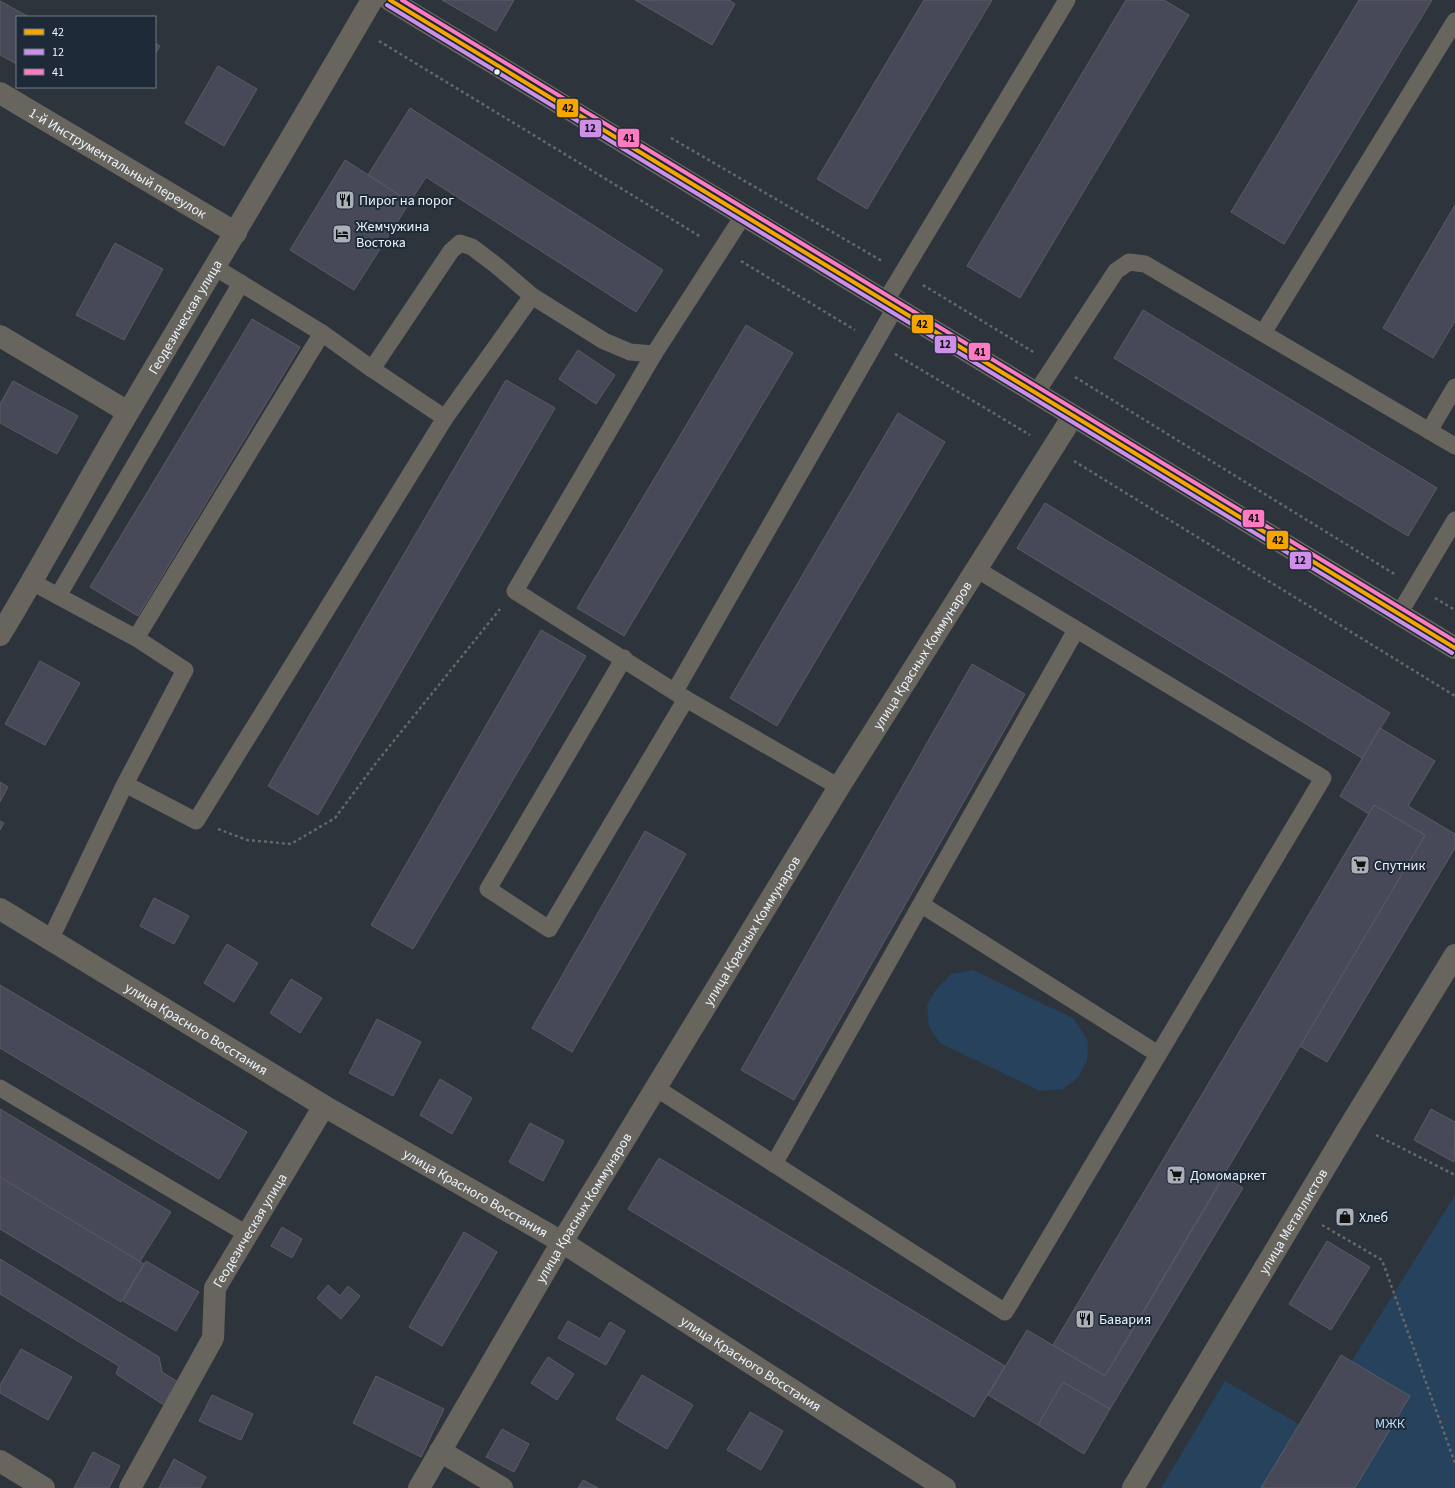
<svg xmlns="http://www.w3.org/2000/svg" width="1455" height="1488" font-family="'Source Sans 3',sans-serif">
<rect width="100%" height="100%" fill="#2e343b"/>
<!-- green -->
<g fill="#27425d">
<polygon points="973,970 1074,1019 1088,1041 1087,1061 1078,1078 1063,1089 1040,1091 940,1043 929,1027 927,1006 935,991 951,974"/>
<polygon points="1455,1195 1455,1488 1161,1488 1225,1381 1309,1430"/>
</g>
<!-- building -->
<g fill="#484958" stroke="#5a5c63">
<polygon points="442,0 514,0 496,31"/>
<polygon points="635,0 729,0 735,4 712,45"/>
<polygon points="924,0 992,0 867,209 817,179"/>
<polygon points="1126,0 1164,0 1189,15 1020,298 967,266"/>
<polygon points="1359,0 1432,0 1284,244 1231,212"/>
<polygon points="0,1 29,17 17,17 17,64 0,55"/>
<polygon points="155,43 160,46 155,54"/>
<polygon points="218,66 257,89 224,146 185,123"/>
<polygon points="410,108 663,270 636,312 426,177 410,202 368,175"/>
<polygon points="345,160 410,202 354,290 290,250"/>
<polygon points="1455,205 1455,321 1433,358 1383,328"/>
<polygon points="115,243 163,269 124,340 76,315"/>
<polygon points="1143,310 1437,488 1408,536 1114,358"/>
<polygon points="252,319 300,347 138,616 90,587"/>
<polygon points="746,325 793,353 624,636 577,608"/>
<polygon points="578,350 615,375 596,404 559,379"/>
<polygon points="506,380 555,408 318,815 268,786"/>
<polygon points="13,381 78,416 57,454 0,423 0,404"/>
<polygon points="898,413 945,442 777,726 730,698"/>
<polygon points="1045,503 1390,713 1362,758 1017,548"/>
<polygon points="541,630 586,656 413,949 371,925"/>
<polygon points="40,661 80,683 45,745 5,724"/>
<polygon points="972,664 1025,694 794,1100 741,1070"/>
<polygon points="1380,728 1435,761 1408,806 1455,834 1455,848 1327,1062 1300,1046 1425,835 1374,805 1369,814 1340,796"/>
<polygon points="0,782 8,787 0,802"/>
<polygon points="1374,805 1425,835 1105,1376 1053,1345"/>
<polygon points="0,821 4,823 0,830"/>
<polygon points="645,831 686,854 572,1052 532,1028"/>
<polygon points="154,898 189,916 174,944 140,926"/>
<polygon points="227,944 258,963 234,1002 204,983"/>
<polygon points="291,979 322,998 300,1033 270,1013"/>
<polygon points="0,985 247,1132 219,1179 0,1048"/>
<polygon points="377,1019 421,1042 393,1096 349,1073"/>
<polygon points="440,1079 472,1098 452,1134 420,1115"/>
<polygon points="0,1109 171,1212 139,1263 0,1178"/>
<polygon points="1431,1109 1455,1122 1454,1162 1414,1140"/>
<polygon points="530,1123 564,1141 543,1181 509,1162"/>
<polygon points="659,1158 1005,1366 974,1417 628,1209"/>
<polygon points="0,1177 144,1264 121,1302 0,1229"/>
<polygon points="1224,1177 1243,1188 1110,1409 1063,1382 1038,1425 988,1395 1027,1330 1105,1376"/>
<polygon points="282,1227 302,1239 292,1258 271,1246"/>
<polygon points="464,1232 497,1252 442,1346 409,1327"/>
<polygon points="1327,1241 1370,1267 1331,1330 1289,1304"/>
<polygon points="0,1259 159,1357 162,1372 178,1382 164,1405 116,1374 119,1366 0,1294"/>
<polygon points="146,1261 199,1292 176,1331 123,1301"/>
<polygon points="328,1285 340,1296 348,1286 360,1296 341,1319 317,1298"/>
<polygon points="568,1321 600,1339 610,1322 625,1331 606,1365 558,1338"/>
<polygon points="21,1349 72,1377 48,1420 0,1393 0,1385"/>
<polygon points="1341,1355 1410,1396 1355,1488 1261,1488"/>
<polygon points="548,1357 574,1374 557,1400 531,1383"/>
<polygon points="642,1375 693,1405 667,1449 616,1419"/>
<polygon points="376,1376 444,1409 421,1457 353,1423"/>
<polygon points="1063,1382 1110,1409 1084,1454 1038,1425"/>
<polygon points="212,1395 253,1414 241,1440 199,1421"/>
<polygon points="750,1412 783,1431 761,1470 727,1450"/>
<polygon points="502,1429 529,1444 514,1472 486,1457"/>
<polygon points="93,1452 120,1466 109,1488 74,1488"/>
<polygon points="174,1459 206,1477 200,1488 159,1488"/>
<polygon points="583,1480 598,1488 578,1488"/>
</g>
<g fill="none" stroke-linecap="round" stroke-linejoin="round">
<!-- path -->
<g stroke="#686766" stroke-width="2.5" stroke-dasharray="3 3" stroke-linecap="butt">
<polyline points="379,41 701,237"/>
<polyline points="671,138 882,261"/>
<polyline points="741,261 855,330"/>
<polyline points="923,285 1035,353"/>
<polyline points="895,354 1030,435"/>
<polyline points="1075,377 1396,575"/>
<polyline points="1074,461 1455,696"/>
<polyline points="1435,598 1455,610"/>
<polyline points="218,829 247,840 291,844 335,818 376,763 500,609"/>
<polyline points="1376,1135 1455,1175"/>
<polyline points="1322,1225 1382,1260 1455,1463"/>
</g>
<!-- lane -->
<g stroke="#68645e" stroke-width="17">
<polyline points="216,268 322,333 372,369 451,251 460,243 472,247 497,266 532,296 604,341 630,352 654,354 743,216"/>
<polyline points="885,302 1067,0"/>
<polyline points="1263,333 1455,21"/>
<polyline points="654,354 515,591 686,699 839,787"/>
<polyline points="372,369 445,418"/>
<polyline points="1036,393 1116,271 1129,262 1145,264 1455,446"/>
<polyline points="1429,431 1455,387"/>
<polyline points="32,582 136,638 185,670 125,784 50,940"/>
<polyline points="58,596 241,283"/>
<polyline points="1399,614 1455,520"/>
<polyline points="136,638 322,333"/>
<polyline points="624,658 488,889 549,929 686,699"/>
<polyline points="675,691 895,308"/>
<polyline points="125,784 196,821 445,418 532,296"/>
<polyline points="922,905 1158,1054"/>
<polyline points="0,1088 247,1234"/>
<polyline points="656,1088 1005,1312 1323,778 976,569"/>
<polyline points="774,1164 1076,630"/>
</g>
<!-- street -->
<g stroke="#68645e" stroke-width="22">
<polyline points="390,0 1455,648"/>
<path id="s1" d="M0,93L236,233"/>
<polyline points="0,336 128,412"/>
<path id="s2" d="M0,635C45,561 85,485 129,411C210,274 292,138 372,0"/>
<path id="s3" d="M0,909L324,1106L562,1242L945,1488"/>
<polyline points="440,1451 502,1488"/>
<polyline points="0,1461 44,1488"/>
<path id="s4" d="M130,1488L213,1338L215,1288L324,1106"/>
<path id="s5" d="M419,1488L562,1242L839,787L1073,416"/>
<path id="s6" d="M1133,1488L1351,1124L1455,955"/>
</g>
<defs>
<polyline id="bus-1" points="390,0 1455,648"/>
<polyline id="bus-2" points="387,5 1452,653"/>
<polyline id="bus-3" points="402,0 1455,641"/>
</defs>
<!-- bus-1 casing -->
<use href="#bus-1" stroke="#1e2a37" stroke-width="7"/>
<!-- bus-2 casing -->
<use href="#bus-2" stroke="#1e2a37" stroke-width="7"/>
<!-- bus-3 casing -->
<use href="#bus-3" stroke="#1e2a37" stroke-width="7"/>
<!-- bus-1 -->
<use href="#bus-1" stroke="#f7a600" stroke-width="4"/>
<!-- bus-2 -->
<use href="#bus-2" stroke="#ce8fe9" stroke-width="4"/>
<!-- bus-3 -->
<use href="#bus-3" stroke="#fe7ac1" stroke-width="4"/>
</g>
<!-- icons -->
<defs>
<symbol id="restaurant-square" viewBox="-11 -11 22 22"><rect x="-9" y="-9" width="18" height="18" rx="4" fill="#a9b0b8" stroke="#1e2a37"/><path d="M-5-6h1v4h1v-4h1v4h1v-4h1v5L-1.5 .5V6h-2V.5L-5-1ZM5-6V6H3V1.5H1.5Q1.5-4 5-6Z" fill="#111"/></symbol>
<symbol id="hotel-square" viewBox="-11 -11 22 22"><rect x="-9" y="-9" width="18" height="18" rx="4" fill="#a9b0b8" stroke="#1e2a37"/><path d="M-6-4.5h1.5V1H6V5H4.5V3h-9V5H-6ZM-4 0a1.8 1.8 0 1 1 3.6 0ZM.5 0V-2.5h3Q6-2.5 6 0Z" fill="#111"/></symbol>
<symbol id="supermarket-square" viewBox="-11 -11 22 22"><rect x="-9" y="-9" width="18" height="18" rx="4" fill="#a9b0b8" stroke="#1e2a37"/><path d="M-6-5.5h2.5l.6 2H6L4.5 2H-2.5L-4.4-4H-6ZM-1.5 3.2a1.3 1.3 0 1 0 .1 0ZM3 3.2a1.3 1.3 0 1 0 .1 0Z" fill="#111"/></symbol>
<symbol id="shop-square" viewBox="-11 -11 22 22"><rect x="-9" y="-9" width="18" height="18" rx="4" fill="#a9b0b8" stroke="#1e2a37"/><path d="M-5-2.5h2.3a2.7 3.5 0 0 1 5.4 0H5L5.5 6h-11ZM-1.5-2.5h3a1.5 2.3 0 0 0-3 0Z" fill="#111"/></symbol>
</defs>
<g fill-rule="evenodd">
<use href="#restaurant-square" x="334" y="189" width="22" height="22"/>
<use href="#hotel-square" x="331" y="223" width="22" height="22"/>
<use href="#supermarket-square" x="1349" y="854" width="22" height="22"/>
<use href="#supermarket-square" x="1165" y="1164" width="22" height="22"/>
<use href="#shop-square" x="1334" y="1206" width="22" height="22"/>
<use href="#restaurant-square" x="1074" y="1308" width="22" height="22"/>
</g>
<!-- markers -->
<circle fill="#ebf3fb" stroke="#1e2a37" stroke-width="1.5" cx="497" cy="72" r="3.5"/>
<g text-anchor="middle" stroke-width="4" stroke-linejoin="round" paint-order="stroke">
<!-- street labels -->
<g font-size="14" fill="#ebf3fb" stroke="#1e2a37">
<text dy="5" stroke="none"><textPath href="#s1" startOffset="137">1-й Инструментальный переулок</textPath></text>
<text dy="5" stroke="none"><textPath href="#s2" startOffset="368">Геодезическая улица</textPath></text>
<text dy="5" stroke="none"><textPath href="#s5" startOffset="973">улица Красных Коммунаров</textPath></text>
<text dy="5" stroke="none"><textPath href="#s5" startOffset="649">улица Красных Коммунаров</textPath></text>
<text dy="5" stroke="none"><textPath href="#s3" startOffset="230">улица Красного Восстания</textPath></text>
<text dy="5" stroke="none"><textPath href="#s3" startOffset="554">улица Красного Восстания</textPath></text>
<text dy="5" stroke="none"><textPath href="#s5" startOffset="325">улица Красных Коммунаров</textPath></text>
<text dy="5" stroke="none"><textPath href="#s6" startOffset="311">улица Металлистов</textPath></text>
<text dy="5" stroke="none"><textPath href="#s4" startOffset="289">Геодезическая улица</textPath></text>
<text dy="5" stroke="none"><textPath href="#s3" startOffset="878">улица Красного Восстания</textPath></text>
</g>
<!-- poi labels -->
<g font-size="14" fill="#ebf3fb" stroke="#1e2a37" text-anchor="start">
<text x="359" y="205">Пирог на порог</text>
<text x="356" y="231">Жемчужина<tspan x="356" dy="16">Востока</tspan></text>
<text x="1374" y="870">Спутник</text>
<text x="1190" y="1180">Домомаркет</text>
<text x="1359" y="1222">Хлеб</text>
<text x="1099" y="1324">Бавария</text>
</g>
<!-- park labels -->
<g font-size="14" fill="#bfd9f6" stroke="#1e2a37">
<text x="1390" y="1428">МЖК</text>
</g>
</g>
<g stroke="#1e2a37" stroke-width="1.5">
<rect x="556" y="98" width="23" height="20" rx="4" fill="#f7a600"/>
<rect x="579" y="119" width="23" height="19" rx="4" fill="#ce8fe9"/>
<rect x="617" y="128" width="23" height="20" rx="4" fill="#fe7ac1"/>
<rect x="911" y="314" width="23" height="20" rx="4" fill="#f7a600"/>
<rect x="934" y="335" width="23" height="19" rx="4" fill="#ce8fe9"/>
<rect x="968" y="342" width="23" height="19" rx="4" fill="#fe7ac1"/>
<rect x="1242" y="509" width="23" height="19" rx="4" fill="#fe7ac1"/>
<rect x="1266" y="530" width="23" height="20" rx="4" fill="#f7a600"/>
<rect x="1289" y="551" width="23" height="19" rx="4" fill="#ce8fe9"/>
</g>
<g font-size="11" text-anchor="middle" font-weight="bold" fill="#111">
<text x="568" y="112">42</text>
<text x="590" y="132">12</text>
<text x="629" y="142">41</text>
<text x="922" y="328">42</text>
<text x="945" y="348">12</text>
<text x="980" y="356">41</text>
<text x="1254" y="522">41</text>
<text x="1278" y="544">42</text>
<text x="1300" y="564">12</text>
</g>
<!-- legend -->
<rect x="16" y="16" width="140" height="72" fill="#1e2a37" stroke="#707a85"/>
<rect x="24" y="29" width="20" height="6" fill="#f7a600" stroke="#707a85"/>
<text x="52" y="36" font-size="12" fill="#ebf3fb">42</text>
<rect x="24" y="49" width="20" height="6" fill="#ce8fe9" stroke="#707a85"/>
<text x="52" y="56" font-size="12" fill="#ebf3fb">12</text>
<rect x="24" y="69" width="20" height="6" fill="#fe7ac1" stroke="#707a85"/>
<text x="52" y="76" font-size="12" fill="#ebf3fb">41</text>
</svg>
